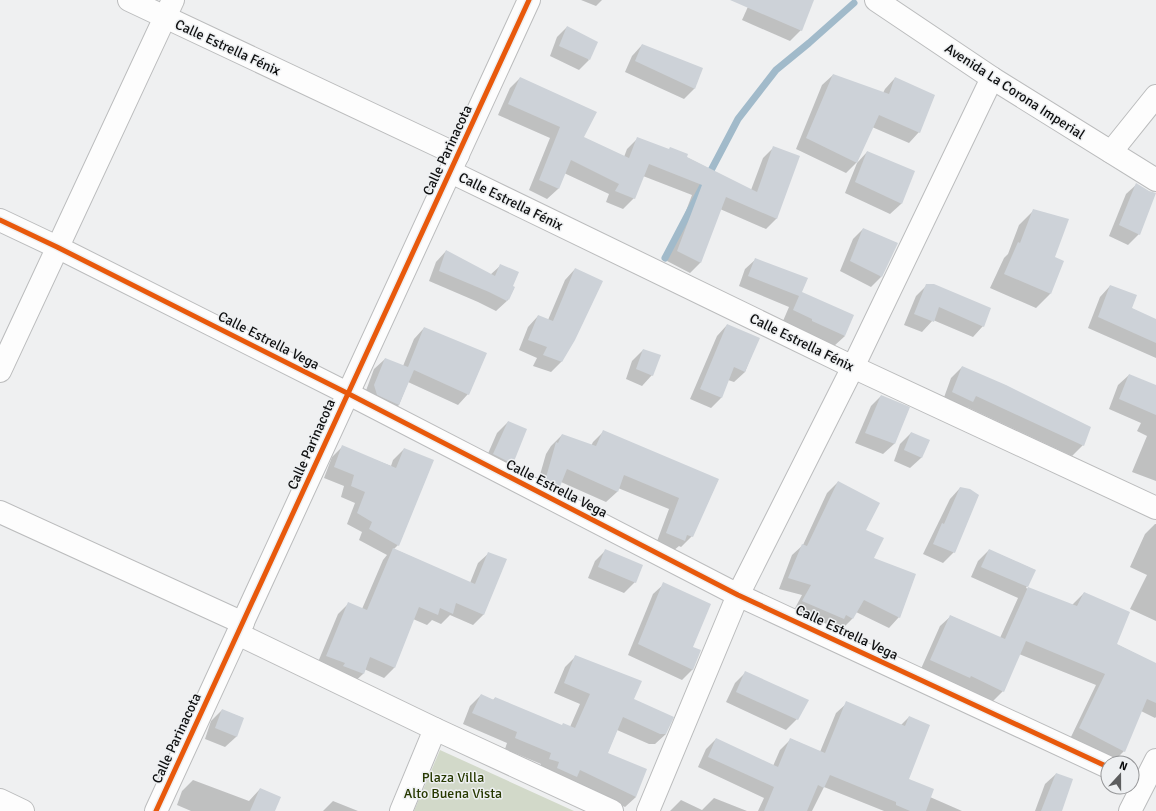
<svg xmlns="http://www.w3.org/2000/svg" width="1156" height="811" font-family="Signika,sans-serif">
<rect width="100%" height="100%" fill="#eff0f1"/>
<!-- green -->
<polygon fill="#d2d9c9" points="440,750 574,811 414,811"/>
<!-- shadow -->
<g fill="#0003">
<polygon points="581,0 602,0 596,6"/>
<polygon points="751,0 813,0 801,30 790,41 742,20"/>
<polygon points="567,27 589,60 579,70 550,56 557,37"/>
<polygon points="642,45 702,69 694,89 684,99 625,72 632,56"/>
<polygon points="833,75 883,93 885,89 895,78 919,132 909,143 872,127 856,163 846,173 796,149 822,85"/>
<polygon points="520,78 583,138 624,157 627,149 638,138 686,157 751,190 763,158 774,147 777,218 766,229 720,209 700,263 690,273 667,261 692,195 643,176 634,198 623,209 606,202 609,194 564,173 558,189 547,199 529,190 550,138 498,115 510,88"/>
<polygon points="867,152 913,172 901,204 890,214 845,193 857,163"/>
<polygon points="1137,184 1139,234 1128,245 1109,236 1126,194"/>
<polygon points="1034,210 1054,258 1050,294 1036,308 990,288 1004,258 1008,254 1019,225"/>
<polygon points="863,229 881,277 871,287 840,271 853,239"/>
<polygon points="446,251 490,275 500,266 512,287 514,288 508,300 496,311 478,302 429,281 436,262"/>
<polygon points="756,259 801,292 845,336 834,346 802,332 802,330 783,321 789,307 739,286 745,269"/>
<polygon points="575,269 562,361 551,372 533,366 537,358 519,350 528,327 538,316 548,320 565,280"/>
<polygon points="927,285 983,326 973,337 933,320 922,332 904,325 916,296"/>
<polygon points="1110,286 1131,308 1156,321 1156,358 1088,328 1100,297"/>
<polygon points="727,325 758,339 745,372 734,382 728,380 721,398 711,408 690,399 717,336"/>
<polygon points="424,328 468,394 458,405 408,382 399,405 388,415 364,396 374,369 385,359 403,366 414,339"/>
<polygon points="643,350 652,375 642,386 626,379 632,361"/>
<polygon points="962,367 1083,445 1072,456 967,407 962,412 942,403 951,378"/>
<polygon points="1129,375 1156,392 1156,481 1132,472 1147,436 1137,431 1141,423 1109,409 1118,385"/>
<polygon points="881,396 909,408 894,444 883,454 855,443 871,406"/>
<polygon points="508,422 512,463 502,474 483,465 497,433"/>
<polygon points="603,432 718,480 692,536 681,547 679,546 673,551 656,544 669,509 618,488 617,492 606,502 561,482 558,488 548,499 535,492 546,454 551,446 562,435 591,446 593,442"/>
<polygon points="911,433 929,441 921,458 910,468 894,461 900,444"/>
<polygon points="342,447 391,466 393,460 404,449 398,545 394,549 470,583 478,563 489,553 484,614 473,625 450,615 441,624 432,620 427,625 413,619 394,668 384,678 364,669 363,674 352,684 316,667 338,614 348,604 362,609 383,560 387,555 359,540 362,532 347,524 355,503 341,497 344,486 324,478 332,457"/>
<polygon points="838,482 864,531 873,559 899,617 889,628 856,612 852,619 842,629 836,626 832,629 793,612 802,595 779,589 792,555 803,545 827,493"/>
<polygon points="960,488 954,552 943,563 923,554 950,499"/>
<polygon points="1155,524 1156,524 1156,621 1130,609 1147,575 1130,567 1145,534"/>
<polygon points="989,550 1035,570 1026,588 1072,605 1084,593 1116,644 1156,664 1156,717 1155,718 1141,711 1124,751 1113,762 1070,739 1096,685 1019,654 1003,691 992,702 920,671 940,626 951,616 1000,638 1018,598 971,577 978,561"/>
<polygon points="605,551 635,582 624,593 588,578 595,561"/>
<polygon points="664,584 692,648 693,669 682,680 628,655 653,594"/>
<polygon points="575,657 632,699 666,734 655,744 649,744 617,730 607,754 636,797 625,807 571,781 539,770 541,764 505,749 507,743 463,724 470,706 481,695 493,700 495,698 561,726 570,727 580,704 554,693 565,667"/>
<polygon points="745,673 807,700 797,719 786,730 726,702 735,683"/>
<polygon points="847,703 901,725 909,717 907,779 930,797 962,811 884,811 824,787 812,811 758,811 764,798 698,767 706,749 716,739 773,766 780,750 791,739 820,752 836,713"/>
<polygon points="222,710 243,718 236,737 225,747 205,739 211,721"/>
<polygon points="1056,774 1060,811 1035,811 1045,784"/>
<polygon points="193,780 249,801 260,789 274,811 191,811 177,805 182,791"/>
<polygon points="714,798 747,811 670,811 681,800 702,810"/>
<polygon points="333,801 358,811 323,811"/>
</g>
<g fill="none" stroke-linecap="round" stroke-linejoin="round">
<!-- stream -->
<polyline stroke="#a1baca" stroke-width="7" points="665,258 738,119 776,70 809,43 854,3"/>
</g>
<!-- building -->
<g fill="#cdd2d8">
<polygon points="730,0 814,0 802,31"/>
<polygon points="567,26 598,42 590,60 559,46"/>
<polygon points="642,44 703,68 695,89 635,61"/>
<polygon points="833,74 889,94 895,77 935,95 920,133 879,115 857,163 806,138"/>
<polygon points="520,77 597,112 584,137 629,158 637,137 669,149 670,147 688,154 687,157 757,192 773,146 800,156 777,219 726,197 701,263 677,251 702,185 649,164 635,199 615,191 619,184 571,160 559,189 539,180 560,127 508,104"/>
<polygon points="867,151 915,171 902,204 855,182"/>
<polygon points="1136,183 1149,191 1156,193 1140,235 1119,225"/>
<polygon points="1033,209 1069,219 1055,257 1064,261 1051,294 1004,274 1018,242 1020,243"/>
<polygon points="863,228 898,243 882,277 850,261"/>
<polygon points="446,250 495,276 500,264 519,272 513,286 515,287 509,300 508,299 507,301 489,292 439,271"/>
<polygon points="755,258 808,278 802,292 854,315 845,336 812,321 812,319 793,310 799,296 748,276"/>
<polygon points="575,268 603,281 575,340 562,362 543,355 547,347 528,340 538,315 553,321"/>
<polygon points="926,284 934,284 991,308 984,327 939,307 934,322 914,314"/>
<polygon points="1110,285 1137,295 1132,308 1156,319 1156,343 1098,317"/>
<polygon points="727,324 760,338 745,372 734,367 722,398 700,389"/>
<polygon points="424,327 487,353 469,395 414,370 399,405 377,395 374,385 385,358 408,367"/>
<polygon points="643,349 661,355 653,376 636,369"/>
<polygon points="962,366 1006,385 1091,427 1084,446 976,396 973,402 952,392"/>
<polygon points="1129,374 1156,385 1156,415 1119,399"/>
<polygon points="881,395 910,407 895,444 865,433"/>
<polygon points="508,421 527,429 513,464 493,454"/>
<polygon points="603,430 719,479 693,537 687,535 685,541 666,533 679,498 624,475 618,492 567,469 559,489 545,481 556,442 558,443 562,434 596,446"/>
<polygon points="911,432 930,440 922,458 904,450"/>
<polygon points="342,445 396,468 404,448 434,460 399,546 369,529 372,522 357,513 365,492 351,486 354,475 334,467"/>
<polygon points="838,481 880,503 866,530 884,538 874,558 916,574 900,618 864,600 853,619 846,615 844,619 802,601 811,585 788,578 802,544 807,546"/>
<polygon points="960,487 970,489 979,495 955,553 933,544 942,523 944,524"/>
<polygon points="393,548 475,584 488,552 507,559 484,615 456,603 453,614 440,608 438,615 419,607 395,668 370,657 364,674 343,666 345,663 326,656 348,602 367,610"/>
<polygon points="605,549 643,565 636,583 598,567"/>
<polygon points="989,549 1036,570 1028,587 981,567"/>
<polygon points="663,582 711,604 693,647 701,650 693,670 638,644"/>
<polygon points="1028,587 1077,606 1084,592 1130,612 1117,644 1156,663 1156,703 1147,699 1125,752 1079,728 1105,674 1026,641 1004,692 971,676 970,678 930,660 950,615 1005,639"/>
<polygon points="575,655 642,681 634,699 674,717 666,734 660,734 623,717 608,753 647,769 636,797 580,770 577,777 557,768 559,762 549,759 551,753 515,738 517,732 472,713 481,694 494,700 495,697 562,725 563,723 575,728 590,694 564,683"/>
<polygon points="745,671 809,700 798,720 736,692"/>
<polygon points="846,701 905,726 909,716 930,725 909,779 934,789 926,811 910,811 896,805 896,802 830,775 824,788 818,785 807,811 764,811 774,787 708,757 716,738 778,767 790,738 825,753"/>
<polygon points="222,709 244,718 237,737 215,728"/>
<polygon points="1056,773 1073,779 1062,811 1041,811"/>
<polygon points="260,788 281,797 275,811 250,811"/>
</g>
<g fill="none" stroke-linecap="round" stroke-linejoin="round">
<defs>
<g id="street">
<polyline points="129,0 458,155"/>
<polyline points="1111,152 1156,96"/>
<polyline points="451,172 853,367 1156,508"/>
<polyline points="0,220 57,247 347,393 738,595 1108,767"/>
<polyline points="0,371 173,0"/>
<polyline points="0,512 243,623"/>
<polyline points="238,634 435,729 612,811"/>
<polyline points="0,800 23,811"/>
<polyline points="156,811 529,0"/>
<polyline points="401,811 435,729"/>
<polyline points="648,811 738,595 853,367 992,78"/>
<polyline points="1130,811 1156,760"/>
</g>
<polyline id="secondary" points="876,0 992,78 1156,180"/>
</defs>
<!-- street casing -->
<use href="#street" stroke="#bbbcbd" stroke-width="24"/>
<!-- secondary casing -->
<use href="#secondary" stroke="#bbbcbd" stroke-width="24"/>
<!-- street -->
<use href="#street" stroke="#fdfdfd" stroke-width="22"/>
<!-- secondary -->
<use href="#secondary" stroke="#fdfdfd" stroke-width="22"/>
<defs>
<g id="cycleway">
<polyline points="0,220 57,247 347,393 738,595 1108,767"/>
<polyline points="156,811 529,0"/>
</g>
</defs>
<!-- cycleway casing -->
<use href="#cycleway" stroke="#eef0f2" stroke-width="8"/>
<!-- cycleway -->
<use href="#cycleway" stroke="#e8590c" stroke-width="5"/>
</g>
<g text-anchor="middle" stroke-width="3" stroke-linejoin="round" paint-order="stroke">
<!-- street labels -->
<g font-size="14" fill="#0f1011" stroke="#eef0f2">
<text transform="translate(228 47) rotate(25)" y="5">Calle Estrella Fénix</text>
<text transform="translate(1015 91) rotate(33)" y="5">Avenida La Corona Imperial</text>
<text transform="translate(447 150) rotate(-65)" y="5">Calle Parinacota</text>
<text transform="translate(511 201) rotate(26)" y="5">Calle Estrella Fénix</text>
<text transform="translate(269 340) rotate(27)" y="5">Calle Estrella Vega</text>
<text transform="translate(802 342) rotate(26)" y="5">Calle Estrella Fénix</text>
<text transform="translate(311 444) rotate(-66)" y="5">Calle Parinacota</text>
<text transform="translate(557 488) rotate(27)" y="5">Calle Estrella Vega</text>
<text transform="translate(847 632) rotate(25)" y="5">Calle Estrella Vega</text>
<text transform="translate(176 738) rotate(-65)" y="5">Calle Parinacota</text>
</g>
<!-- park labels -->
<g font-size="14" fill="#273901" stroke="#eef0f2">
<text x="453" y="782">Plaza Villa<tspan x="453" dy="16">Alto Buena Vista</tspan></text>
</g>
</g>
<!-- north arrow -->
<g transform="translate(1120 775) rotate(21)"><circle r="19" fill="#eef0f2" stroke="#959698"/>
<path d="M0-3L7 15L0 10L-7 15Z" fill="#5d5e5f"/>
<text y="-6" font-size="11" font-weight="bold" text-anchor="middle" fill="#0f1011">N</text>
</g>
</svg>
